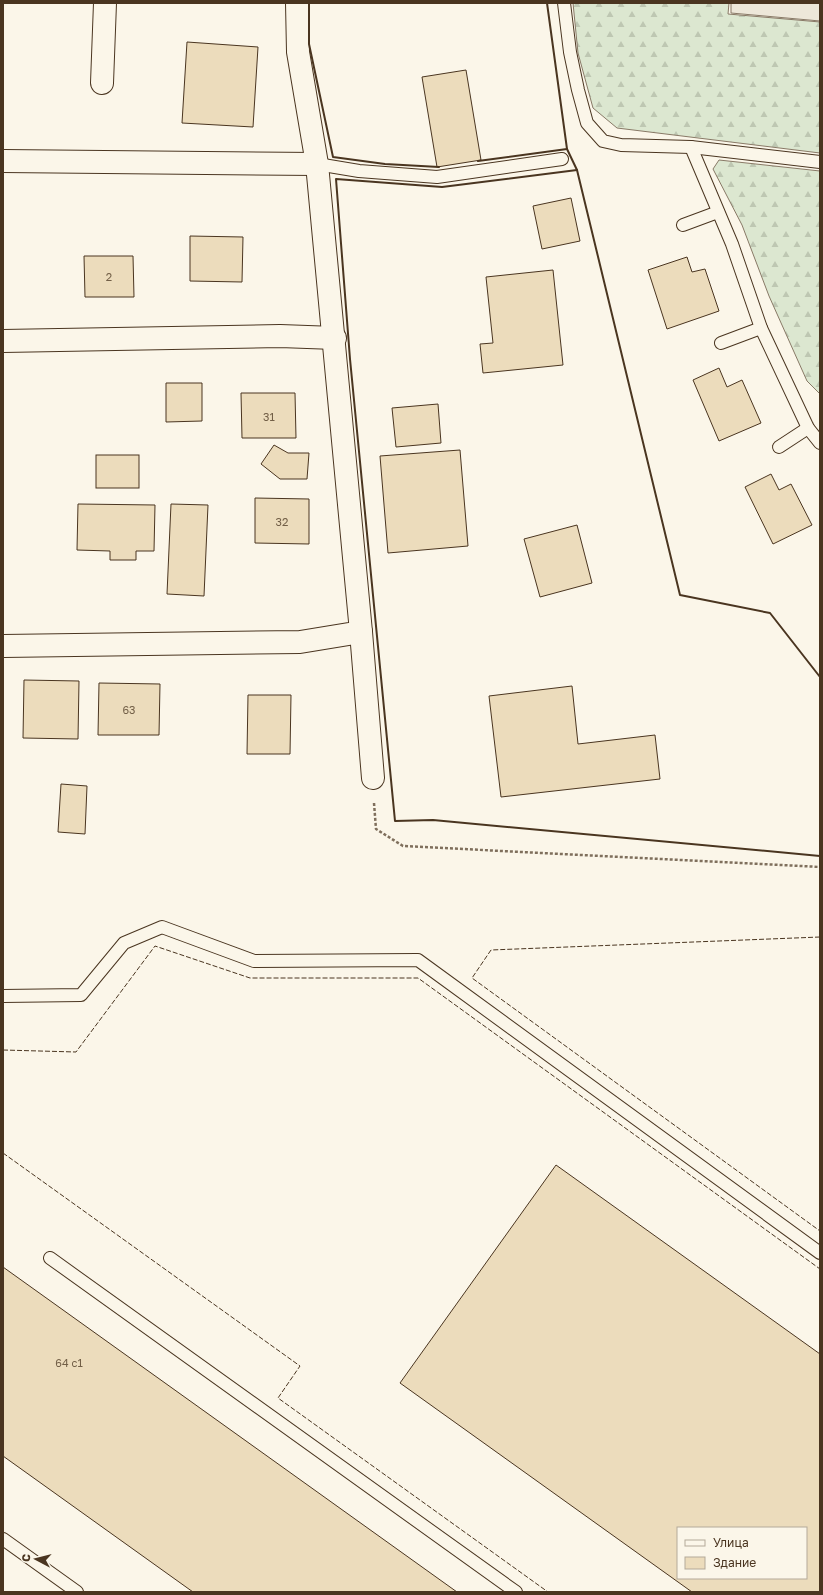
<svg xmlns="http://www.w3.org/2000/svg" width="823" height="1595" font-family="'Golos Text',sans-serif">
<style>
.forest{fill:url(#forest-firs);stroke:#887966}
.parking{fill:#ede7d9;stroke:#887966}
.building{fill:#ecdcbc;stroke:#4a3520;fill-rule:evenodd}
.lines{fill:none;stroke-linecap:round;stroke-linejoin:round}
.lane-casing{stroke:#4a3520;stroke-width:14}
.street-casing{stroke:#4a3520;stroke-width:24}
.path{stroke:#7f6f5c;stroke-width:2.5;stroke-dasharray:3 2;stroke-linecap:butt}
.lane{stroke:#fbf6e9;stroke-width:12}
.street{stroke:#fbf6e9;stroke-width:22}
.fence{stroke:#4a3520;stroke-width:1;stroke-dasharray:5 2;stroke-linecap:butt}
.wall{stroke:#4a3520;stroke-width:2}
.labels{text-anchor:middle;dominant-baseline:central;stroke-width:3;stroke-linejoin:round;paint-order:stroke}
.number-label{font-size:11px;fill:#725f47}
</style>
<defs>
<pattern id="forest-firs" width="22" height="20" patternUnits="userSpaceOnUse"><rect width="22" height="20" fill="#dce7d0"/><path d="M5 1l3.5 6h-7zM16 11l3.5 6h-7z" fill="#bec7b2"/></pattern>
</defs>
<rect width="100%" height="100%" fill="#fbf6e9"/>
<g class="forest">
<polygon points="573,3 729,3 728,14 820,22 820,153 617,128 593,108 578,53"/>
<polygon points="719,160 820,171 820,394 807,381 769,296 742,225 713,169"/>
</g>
<polygon class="parking" points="731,3 820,3 820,21 731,13"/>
<g class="building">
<polygon points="187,42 258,47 253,127 182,123"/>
<polygon points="466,70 481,160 437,167 422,77"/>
<polygon points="571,198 580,241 542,249 533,206"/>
<polygon points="190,236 243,237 242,282 190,281"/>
<polygon points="84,256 133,256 134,297 85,297"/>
<polygon points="687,257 692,272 705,269 719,311 667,329 648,270"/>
<polygon points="553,270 563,365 483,373 480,344 493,343 486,277"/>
<polygon points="719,368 727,387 742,380 761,423 719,441 693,380"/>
<polygon points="166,383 202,383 202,421 166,422"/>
<polygon points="241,393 295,393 296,438 242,438"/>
<polygon points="438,404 441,443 396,447 392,408"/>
<polygon points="274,445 288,453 309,453 307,479 280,479 261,464"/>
<polygon points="460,450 468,546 388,553 380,456"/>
<rect x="96" y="455" width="43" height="33"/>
<polygon points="771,474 779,490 791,484 812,525 773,544 745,487"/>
<polygon points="255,498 309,499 309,544 255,543"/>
<polygon points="78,504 155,505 154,551 136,551 136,560 110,560 110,551 77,550"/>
<polygon points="171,504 208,505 204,596 167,594"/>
<polygon points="577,525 592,583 540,597 524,539"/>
<polygon points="24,680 79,681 78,739 23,738"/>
<polygon points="99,683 160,684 159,735 98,735"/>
<polygon points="572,686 578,744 655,735 660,779 501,797 489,696"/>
<polygon points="248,695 291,695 290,754 247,754"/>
<polygon points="61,784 87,786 85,834 58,832"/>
<path d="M556,1165L820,1354V1592H692L400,1383ZM678,1528H806V1578H678Z"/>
<polygon points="3,1267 457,1592 193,1592 3,1456"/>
</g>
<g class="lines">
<defs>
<g id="lane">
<polyline points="564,3 570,52 578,90 587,123 603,141 621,145 691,147 820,162"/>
<polyline points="691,147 732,244 761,328 808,428 820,443"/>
<polyline points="317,164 359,171 437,177 562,159"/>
<polyline points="683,225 718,212"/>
<polyline points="721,343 761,328"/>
<polyline points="779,447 808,428"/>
<polyline points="3,996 81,995 124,943 162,927 254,961 418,960 820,1253"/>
<polyline points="50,1258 516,1592"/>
<polyline points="3,1539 77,1592"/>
</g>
<g id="street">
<polyline points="102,83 105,3"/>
<polyline points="3,161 317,164"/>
<polyline points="3,341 280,336 335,338"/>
<polyline points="361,632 373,778"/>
<polyline points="3,646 300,642 361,632 317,164 298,52 297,3"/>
</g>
</defs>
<use href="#lane" class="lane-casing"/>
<use href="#street" class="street-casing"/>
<polyline class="path" points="374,803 376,829 403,846 820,867"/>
<use href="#lane" class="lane"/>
<use href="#street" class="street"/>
<g class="fence">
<polyline points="820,937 491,950 472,978 820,1231"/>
<polyline points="3,1050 76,1052 155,946 250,978 418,978 820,1269"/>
<polyline points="3,1153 300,1366 278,1398 548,1592"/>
</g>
<g class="wall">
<polyline points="309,3 309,44 333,157 385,164 439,167"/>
<polyline points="547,3 567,149 577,170 680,595 770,613 820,677"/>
<polyline points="478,161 567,149"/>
<polyline points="577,170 442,187 336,179 350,359 395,821 433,820 820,856"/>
</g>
</g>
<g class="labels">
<g class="number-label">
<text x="109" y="276">2</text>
<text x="269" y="416">31</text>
<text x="282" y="521">32</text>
<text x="129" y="709">63</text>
<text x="69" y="1362">64 с1</text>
</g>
</g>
<rect width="823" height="1595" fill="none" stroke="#4a3520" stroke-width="8"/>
<rect x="677" y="1527" width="130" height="52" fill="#fbf6e9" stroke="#b4a999"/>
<rect x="685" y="1540" width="20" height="6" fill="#fbf6e9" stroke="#b4a999"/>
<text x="713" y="1547" font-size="12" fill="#4a3520">Улица</text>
<rect x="685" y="1557" width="20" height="12" fill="#ecdcbc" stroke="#b4a999"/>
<text x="713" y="1567" font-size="12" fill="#4a3520">Здание</text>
<g transform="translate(36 1559) rotate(277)" stroke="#fbf6e9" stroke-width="3" paint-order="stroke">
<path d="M0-3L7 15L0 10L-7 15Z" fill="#4a3520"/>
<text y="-6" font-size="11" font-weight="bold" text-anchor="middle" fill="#4a3520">С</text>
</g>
</svg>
